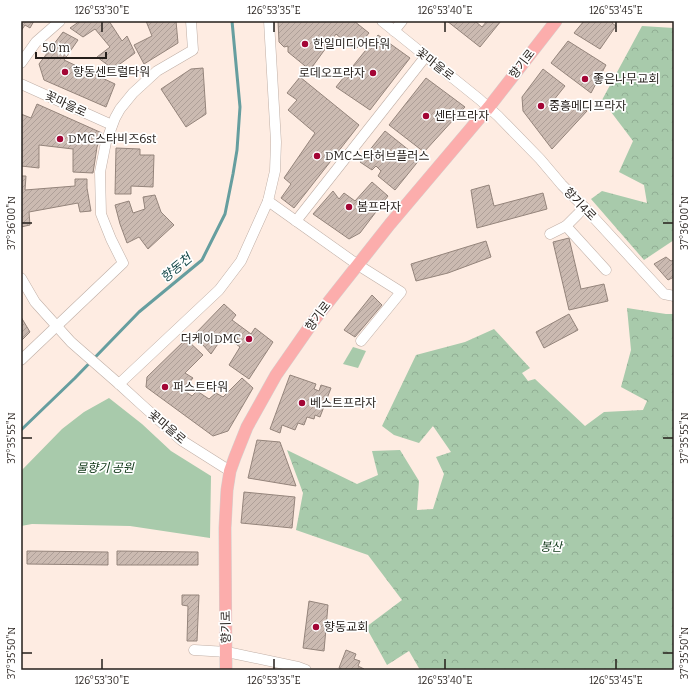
<svg xmlns="http://www.w3.org/2000/svg" width="695" height="691" font-family="Bitter,'Noto Sans KR',serif">
<style>
.forest{fill:url(#forest-crowns)}
.green{fill:#a8caab}
.lines{fill:none;stroke-linecap:round;stroke-linejoin:round}
.stream{stroke:#669e9f;stroke-width:3}
.building{fill:url(#building-hatch);stroke:#94847b}
.minor-casing{stroke:#c0afa6;stroke-width:11}
.major-casing{stroke:#d3d2d1;stroke-width:13}
.minor{stroke:#fff;stroke-width:10}
.major{stroke:#fcadac;stroke-width:12}
.ticks{fill:none;stroke:#251f1b;stroke-width:1.5}
.poi-dot{fill:#a30535;stroke:#fff;stroke-width:1.5}
.labels{text-anchor:middle;dominant-baseline:central;stroke-width:3.5;stroke-linejoin:round;paint-order:stroke}
.poi-label{font-size:12px;fill:#251f1b;stroke:#fff;text-anchor:start}
.street-label{font-size:12px;fill:#251f1b;stroke:#fff}
.park-label{font-size:12px;font-style:italic;fill:#0b3313;stroke:#fff}
.water-label{font-size:13px;font-style:italic;fill:#184b4c;stroke:#fff}
.neatline{fill:none;stroke:#251f1b;stroke-width:1.5}
.ticks-label{font-size:10px;text-anchor:middle;fill:#251f1b}
</style>
<defs>
<pattern id="forest-crowns" width="20" height="18" patternUnits="userSpaceOnUse"><rect width="20" height="18" fill="#a8caab"/><path d="M2 6a3 3 0 1 1 6 0M12 15a3 3 0 1 1 6 0" fill="none" stroke="#90ad93"/></pattern>
<pattern id="building-hatch" width="6" height="6" patternUnits="userSpaceOnUse"><rect width="6" height="6" fill="#cbbab1"/><path d="M-1 1l2-2M0 6l6-6M5 7l2-2" fill="none" stroke="#ae9f98"/></pattern>
</defs>
<rect width="100%" height="100%" fill="#feece2"/>
<g class="forest">
<polygon points="642,26 674,28 674,240 644,260 591,199 602,191 647,203 644,185 619,172 633,141 602,100"/>
<polygon points="627,308 666,314 674,314 674,670 420,670 409,651 387,665 366,627 402,600 368,555 296,530 303,493 287,450 357,484 378,475 372,451 400,450 419,481 417,510 433,509 444,474 436,457 451,452 433,426 419,443 394,435 382,426 416,355 465,342 494,329 530,368 522,373 528,381 535,379 585,426 604,412 643,410 647,401 621,387 631,350"/>
</g>
<g class="green">
<polygon points="353,347 366,351 358,368 343,364"/>
<polygon points="109,398 142,424 171,451 211,476 210,538 130,526 32,524 21,526 21,471 62,429 84,412"/>
</g>
<g class="lines">
<polyline class="stream" points="21,430 75,378 139,312 202,260 225,214 233,174 237,150 240,107 232,21"/>
</g>
<g class="building">
<polygon points="21,21 34,21 30,28 25,25 21,31"/>
<polygon points="80,21 109,21 122,41 127,36 135,53 113,69 97,57 110,47 95,29 83,37 70,28"/>
<polygon points="146,21 176,21 178,43 144,64 134,45 152,36"/>
<polygon points="278,21 354,21 369,33 355,50 336,34 310,70 288,52 288,46 284,47 279,42"/>
<polygon points="447,21 475,21 482,27 487,21 501,21 480,47"/>
<polygon points="584,21 613,21 612,23 616,26 600,49 574,33"/>
<polygon points="63,32 78,40 64,60 115,84 106,107 44,80 39,64"/>
<polygon points="378,35 410,58 370,110 336,87"/>
<polygon points="568,41 606,65 591,93 551,63"/>
<polygon points="203,68 206,114 186,127 161,89 191,69"/>
<polygon points="543,69 565,86 553,101 565,110 573,102 587,111 552,149 523,111 522,97"/>
<polygon points="300,77 359,125 294,208 281,198 291,184 284,178 315,133 288,110 297,100 287,93"/>
<polygon points="426,78 465,107 424,152 389,125"/>
<polygon points="37,104 102,133 97,147 93,173 73,172 73,149 39,145 39,168 21,166 21,114 31,118"/>
<polygon points="385,131 420,159 395,190 378,176 381,171 376,166 372,170 360,162"/>
<polygon points="116,148 140,149 140,155 154,155 153,187 131,186 131,194 115,194"/>
<polygon points="21,176 26,176 25,190 75,186 75,179 87,179 87,188 91,211 80,212 78,203 29,212 30,225 21,227"/>
<polygon points="372,182 388,196 360,233 349,239 313,214 333,191 339,199 344,193 355,201"/>
<polygon points="489,185 494,206 543,193 547,209 477,228 471,190"/>
<polygon points="155,195 161,212 174,225 148,249 139,237 127,243 120,224 115,205 129,201 133,213 145,209 143,197"/>
<polygon points="569,238 581,289 604,284 608,301 569,310 553,242"/>
<polygon points="486,241 491,257 448,273 416,281 411,264"/>
<polygon points="666,257 671,261 674,260 674,277 668,280 654,264"/>
<polygon points="372,295 382,305 355,337 344,330"/>
<polygon points="224,304 236,315 232,320 251,334 255,328 273,342 249,379 229,365 240,347 224,335 211,354 194,335"/>
<polygon points="569,314 578,330 544,348 536,332"/>
<polygon points="21,317 30,332 21,341"/>
<polygon points="186,339 203,355 185,373 193,378 183,390 192,396 197,391 209,399 216,393 223,397 242,378 253,388 228,431 213,436 146,387 147,377"/>
<polygon points="290,375 316,384 314,389 319,391 321,385 331,388 320,417 315,415 314,419 307,417 304,425 298,423 295,430 282,425 280,433 270,429"/>
<polygon points="257,440 280,442 296,486 248,478"/>
<polygon points="244,492 295,497 292,528 241,523"/>
<polygon points="27,551 108,552 108,565 27,564"/>
<polygon points="117,551 198,552 198,565 117,565"/>
<polygon points="182,595 199,595 197,641 187,641 188,606 182,605"/>
<polygon points="309,601 328,605 324,651 303,648"/>
<polygon points="346,650 356,654 354,659 360,661 358,666 364,669 364,670 343,670 339,668"/>
</g>
<g class="lines">
<defs>
<g id="minor">
<polyline points="382,21 479,99 498,116 540,159 562,185 584,207 664,294 674,296"/>
<polyline points="394,31 402,21"/>
<polyline points="21,63 36,42 60,21"/>
<polyline points="21,84 112,125"/>
<polyline points="268,201 358,265 401,292 361,341"/>
<polyline points="296,221 426,56"/>
<polyline points="566,226 606,270"/>
<polyline points="550,234 566,226 578,214 584,207"/>
<polyline points="21,278 35,302 71,342 119,384 142,405 181,440 230,471"/>
<polyline points="21,360 123,263 111,239 101,214 100,172 106,142 115,118 120,109 133,93 157,71 193,50 191,21"/>
<polyline points="119,384 219,290 241,261 268,201 275,171 276,142 269,21"/>
<polyline points="194,650 227,652 298,667 306,670"/>
</g>
<polyline id="major" points="226,670 225,528 227,490 230,471 235,457 247,427 276,375 315,319 390,224 489,107 556,21"/>
</defs>
<use href="#minor" class="minor-casing"/>
<use href="#major" class="major-casing"/>
<use href="#minor" class="minor"/>
<use href="#major" class="major"/>
</g>
<path class="ticks" d="M102,22V32M274,22V32M445,22V32M616,22V32M22,223H32M663,223H673M22,438H32M663,438H673M22,653H32M663,653H673M102,659V669M274,659V669M445,659V669M616,659V669"/>
<g class="poi-dot">
<circle cx="305" cy="44" r="4"/>
<circle cx="65" cy="72" r="4"/>
<circle cx="373" cy="73" r="4"/>
<circle cx="585" cy="79" r="4"/>
<circle cx="541" cy="106" r="4"/>
<circle cx="426" cy="116" r="4"/>
<circle cx="60" cy="139" r="4"/>
<circle cx="317" cy="156" r="4"/>
<circle cx="349" cy="207" r="4"/>
<circle cx="249" cy="339" r="4"/>
<circle cx="165" cy="387" r="4"/>
<circle cx="302" cy="403" r="4"/>
<circle cx="316" cy="627" r="4"/>
</g>
<g class="labels">
<g class="poi-label">
<text x="313" y="44">한일미디어타워</text>
<text x="73" y="72">향동센트럴타워</text>
<text x="365" y="73" text-anchor="end">로데오프라자</text>
<text x="593" y="79">좋은나무교회</text>
<text x="549" y="106">중흥메디프라자</text>
<text x="434" y="116">센타프라자</text>
<text x="68" y="139">DMC스타비즈6st</text>
<text x="325" y="156">DMC스타허브플러스</text>
<text x="357" y="207">봄프라자</text>
<text x="241" y="339" text-anchor="end">더케이DMC</text>
<text x="173" y="387">퍼스트타워</text>
<text x="310" y="403">베스트프라자</text>
<text x="324" y="627">향동교회</text>
</g>
<g class="street-label">
<text transform="translate(435 64) rotate(38)">꽃마을로</text>
<text transform="translate(522 64) rotate(-52)">향기로</text>
<text transform="translate(66 104) rotate(25)">꽃마을로</text>
<text transform="translate(580 204) rotate(46)">향기4로</text>
<text transform="translate(318 316) rotate(-53)">향기로</text>
<text transform="translate(167 427) rotate(40)">꽃마을로</text>
<text transform="translate(226 627) rotate(-91)">향기로</text>
</g>
<g class="park-label">
<text x="105" y="468">물향기 공원</text>
<text x="551" y="547">봉산</text>
</g>
<g class="water-label">
<text transform="translate(176 268) rotate(-40)">향동천</text>
</g>
</g>
<rect width="695" height="691" fill="none" stroke="#ffffff" stroke-width="44"/>
<path d="M36 52v6h70v-6" fill="none" stroke="#251f1b" stroke-width="2"/>
<text x="42" y="52" font-size="12" fill="#251f1b" stroke="#ffffff" stroke-width="3" paint-order="stroke">50 m</text>
<rect x="22" y="22" width="651" height="647" class="neatline"/>
<g class="ticks-label">
<text x="102" y="14">126°53'30"E</text>
<text x="274" y="14">126°53'35"E</text>
<text x="445" y="14">126°53'40"E</text>
<text x="616" y="14">126°53'45"E</text>
<text transform="translate(11 223) rotate(-90)" y="4">37°36'00"N</text>
<text transform="translate(684 223) rotate(-90)" y="4">37°36'00"N</text>
<text transform="translate(11 438) rotate(-90)" y="4">37°35'55"N</text>
<text transform="translate(684 438) rotate(-90)" y="4">37°35'55"N</text>
<text transform="translate(11 653) rotate(-90)" y="4">37°35'50"N</text>
<text transform="translate(684 653) rotate(-90)" y="4">37°35'50"N</text>
<text x="102" y="684">126°53'30"E</text>
<text x="274" y="684">126°53'35"E</text>
<text x="445" y="684">126°53'40"E</text>
<text x="616" y="684">126°53'45"E</text>
</g>
</svg>
